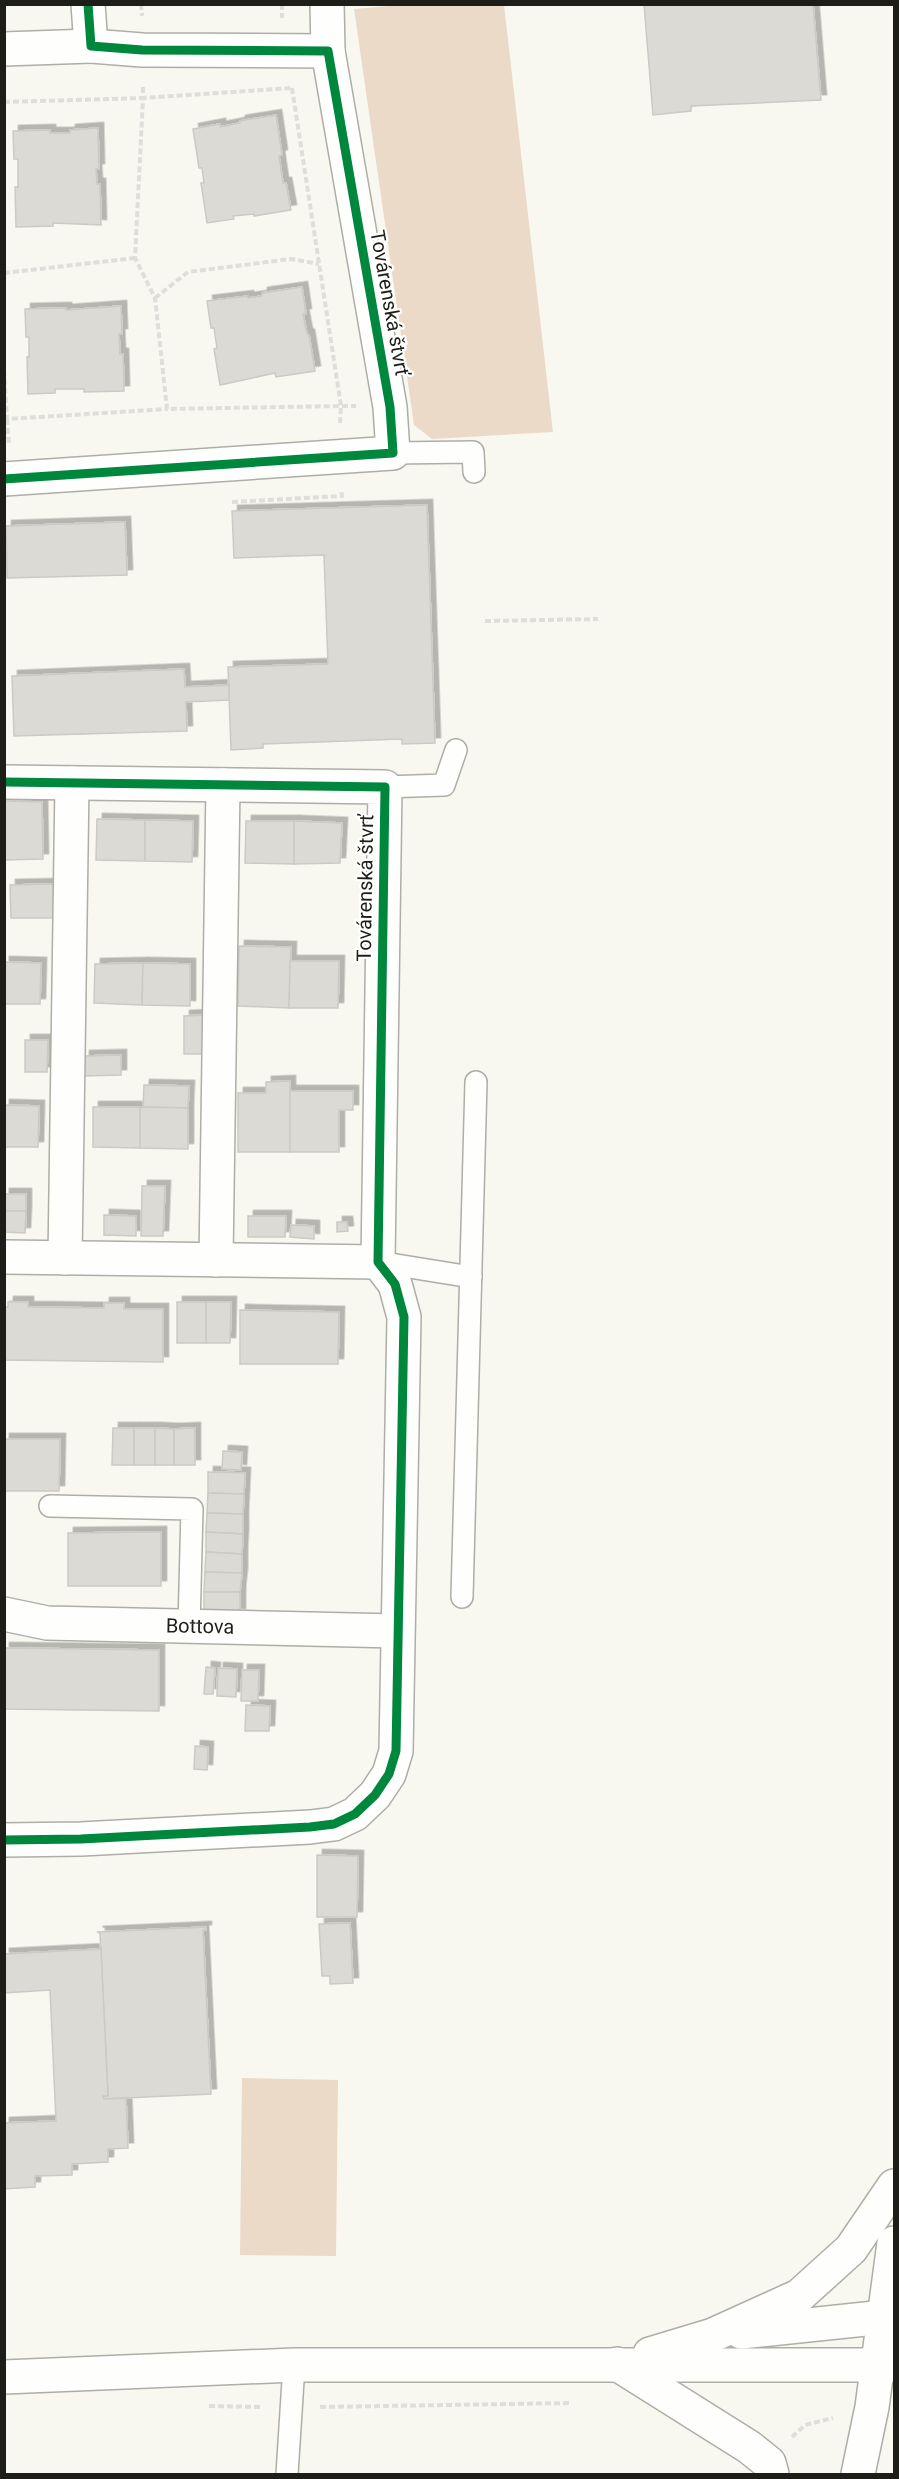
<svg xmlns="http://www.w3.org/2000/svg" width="899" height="2479" font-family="Roboto,sans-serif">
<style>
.green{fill:#ecdac9}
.building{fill:#dbdad4;stroke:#cbcac5;stroke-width:1.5;filter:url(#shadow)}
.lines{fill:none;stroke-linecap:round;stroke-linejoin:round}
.service-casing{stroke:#aeaea7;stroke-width:24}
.minor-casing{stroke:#aeaea7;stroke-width:36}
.primary-casing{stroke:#aeaea7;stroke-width:36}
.path{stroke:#dededb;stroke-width:4;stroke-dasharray:6 3;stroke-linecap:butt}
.service{stroke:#fefefd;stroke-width:21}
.minor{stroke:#fefefd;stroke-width:33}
.primary{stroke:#fefefd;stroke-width:33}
.cycleway-casing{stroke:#fff;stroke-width:13}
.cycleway{stroke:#00873e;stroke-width:9}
.labels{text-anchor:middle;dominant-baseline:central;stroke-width:4.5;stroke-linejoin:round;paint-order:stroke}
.street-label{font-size:20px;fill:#1e1e19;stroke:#fff}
</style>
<defs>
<filter id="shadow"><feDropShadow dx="5.5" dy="-5.5" stdDeviation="0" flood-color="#0004"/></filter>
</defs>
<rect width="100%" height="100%" fill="#f8f8f0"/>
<g class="green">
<polygon points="412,4 504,5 553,432 432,439 414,425 354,9"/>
<polygon points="242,2078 338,2080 336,2256 240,2255"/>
</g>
<g class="building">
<polygon points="644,4 813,4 821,100 691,106 691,111 653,115"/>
<polygon points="276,115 282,155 279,156 283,183 286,183 291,210 254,216 254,214 233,216 234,219 207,223 201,183 204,183 202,168 199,168 193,129 220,124 220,127 240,123 240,121"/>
<polygon points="98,128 99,169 96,169 97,184 100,184 101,225 53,223 53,226 16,227 15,187 18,187 18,159 14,159 13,131 50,130 50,133 70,133 70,130"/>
<polygon points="302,287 306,314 303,314 307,334 309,335 315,371 276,377 275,373 220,385 214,349 217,348 214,328 211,328 207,301 248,296 248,298 262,296 262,293"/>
<polygon points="121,306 122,334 119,334 120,354 123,354 124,391 84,392 84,389 55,389 55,393 28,394 27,357 29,357 29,337 26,337 25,309 66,308 66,310"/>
<polygon points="427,505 435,743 402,744 402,739 263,744 263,748 231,750 228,667 328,664 324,555 234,558 232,511"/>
<polygon points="125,522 127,575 7,578 6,526"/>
<polygon points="184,669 185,687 229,685 229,700 186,702 187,731 14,736 12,676"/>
<polygon points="4,801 42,802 43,859 4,860"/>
<polygon points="97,819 145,820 145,861 96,860"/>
<polygon points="145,820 193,821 192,862 145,861"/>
<polygon points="246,821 294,821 294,864 245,863"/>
<polygon points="294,821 342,823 340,863 294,864"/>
<polygon points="57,884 57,918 11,918 10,885"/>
<polygon points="239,946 291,947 289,1008 238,1006"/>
<polygon points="290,961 339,961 338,1008 289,1008"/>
<polygon points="4,962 41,963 40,1004 4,1004"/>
<polygon points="143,963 142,1005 94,1003 95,964"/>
<polygon points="143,963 190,964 190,1006 142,1005"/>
<polygon points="206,1015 206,1054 184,1054 184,1016"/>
<polygon points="25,1040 48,1040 47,1072 25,1072"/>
<polygon points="121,1055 121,1075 84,1076 84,1056"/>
<polygon points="290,1081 290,1152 238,1152 238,1093 266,1093 266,1082"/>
<polygon points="144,1085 189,1086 188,1108 143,1107"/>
<polygon points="290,1091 353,1091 353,1110 339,1110 339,1152 290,1152"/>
<polygon points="4,1105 39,1106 38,1147 4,1147"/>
<polygon points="93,1107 140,1107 140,1148 93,1147"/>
<polygon points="140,1107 188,1108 188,1149 140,1148"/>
<polygon points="142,1186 165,1186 163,1236 141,1236"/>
<rect x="4" y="1194" width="22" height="17"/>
<polygon points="4,1211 26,1211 25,1233 4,1232"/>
<polygon points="104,1215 136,1216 136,1236 104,1235"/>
<polygon points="248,1216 286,1216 285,1237 248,1237"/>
<polygon points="337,1222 347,1222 348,1231 337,1232"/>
<polygon points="291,1225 314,1226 314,1239 290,1237"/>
<polygon points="8,1302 28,1302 28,1307 104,1308 104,1303 124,1303 124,1309 163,1309 163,1362 4,1360 4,1307 8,1307"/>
<rect x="177" y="1302" width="29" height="41"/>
<polygon points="206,1302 231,1302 230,1343 206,1343"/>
<polygon points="240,1310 339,1312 338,1364 240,1364"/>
<polygon points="113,1428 134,1428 134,1465 112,1465"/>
<rect x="134" y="1428" width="21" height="37"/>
<polygon points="155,1428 174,1429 174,1465 155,1465"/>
<polygon points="195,1428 195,1465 174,1465 174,1429"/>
<polygon points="4,1439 60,1439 59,1491 4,1491"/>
<polygon points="223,1451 242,1452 241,1470 222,1469"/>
<polygon points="208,1472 245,1473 244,1494 208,1493"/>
<polygon points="208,1493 244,1494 243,1514 207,1513"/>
<polygon points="207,1513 243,1514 243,1534 206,1532"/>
<polygon points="161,1532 161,1586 68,1586 68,1533"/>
<polygon points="206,1532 243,1534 242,1554 206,1552"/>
<polygon points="206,1552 242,1554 242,1573 205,1572"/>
<polygon points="205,1572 242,1573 240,1592 204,1592"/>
<polygon points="204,1592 240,1592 240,1614 204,1613"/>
<polygon points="4,1648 159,1650 159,1711 4,1709"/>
<polygon points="206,1667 215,1668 213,1694 204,1694"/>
<polygon points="218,1668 237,1669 236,1697 217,1696"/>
<polygon points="242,1670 259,1670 258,1701 241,1701"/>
<polygon points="246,1705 270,1706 269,1731 245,1731"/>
<polygon points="195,1746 208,1747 207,1770 194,1769"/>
<polygon points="317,1855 358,1856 357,1917 317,1917"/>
<polygon points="350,1923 353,1983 330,1984 330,1976 322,1976 319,1924"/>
<polygon points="206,1927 206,1930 203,1930 211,2094 104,2099 103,2096 108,2096 100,1933 97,1932"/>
<polygon points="101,1949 108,2096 103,2096 104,2099 126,2098 128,2148 108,2149 108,2162 72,2164 72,2175 35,2176 35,2187 4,2189 4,2123 56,2121 50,1990 4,1993 4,1954"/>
</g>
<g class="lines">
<defs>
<g id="service">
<polyline points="393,453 473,452 474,472"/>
<polyline points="385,787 444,785 456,750"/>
<polyline points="378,1262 471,1277"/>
<polyline points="50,1506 192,1509 189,1626"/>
<polyline points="462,1597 476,1082"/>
<polyline points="287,2474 294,2365"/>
</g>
<g id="minor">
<polyline points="327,4 328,51"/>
<polyline points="4,49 91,46"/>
<polyline points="4,479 393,453 390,407 328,51 142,50 91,46 88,4"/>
<polyline points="4,782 385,787 378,1262"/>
<polyline points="4,1257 378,1262"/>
<polyline points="65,1258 72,783"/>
<polyline points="216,1260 223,785"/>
<polyline points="4,1614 47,1623 397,1631"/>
<polyline points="4,1840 81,1839 310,1827 334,1824 355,1814 375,1795 389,1774 396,1751 404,1317 395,1284 378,1262"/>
</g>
<g id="primary">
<polyline points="741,2332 894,2316"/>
<polyline points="650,2354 713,2335 799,2296 851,2249 894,2186"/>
<polyline points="617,2364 749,2447 769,2463 772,2474"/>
<polyline points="4,2377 294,2365 894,2365"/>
<polyline points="858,2474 872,2407 894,2243"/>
</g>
</defs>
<use href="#service" class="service-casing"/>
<use href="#minor" class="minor-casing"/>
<use href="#primary" class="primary-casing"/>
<g class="path">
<polyline points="141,4 142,16"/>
<polyline points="282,4 282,18"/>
<polygon points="292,88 341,406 167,409 155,298 135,258 143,98"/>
<polyline points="4,102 143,98 143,86"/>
<polyline points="4,273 135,258"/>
<polyline points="155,298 188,272 291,259 319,264"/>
<polyline points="4,370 7,419 167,409"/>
<polyline points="7,419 9,445"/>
<polyline points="340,423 341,406 356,406"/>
<polyline points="232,502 342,496 341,491"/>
<polyline points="485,621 598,619"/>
<polyline points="209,2406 262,2407"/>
<polyline points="320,2407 571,2403"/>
<polyline points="792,2437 805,2425 833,2418"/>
</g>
<use href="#service" class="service"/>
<use href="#minor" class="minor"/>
<use href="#primary" class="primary"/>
<defs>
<g id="cycleway">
<polyline points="4,479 393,453 390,407 328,51 142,50 91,46 88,4"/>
<polyline points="4,782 385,787 378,1262 395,1284 404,1317 396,1751 389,1774 375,1795 355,1814 334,1824 310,1827 81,1839 4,1840"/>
</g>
</defs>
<use href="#cycleway" class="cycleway-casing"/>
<use href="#cycleway" class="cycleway"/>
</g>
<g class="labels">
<g class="street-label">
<text transform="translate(390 303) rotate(80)">Továrenská štvrť</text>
<text transform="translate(365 888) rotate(-89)">Továrenská štvrť</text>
<text transform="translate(200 1626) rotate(1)">Bottova</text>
</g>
</g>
<rect width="899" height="2479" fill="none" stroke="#1e1e19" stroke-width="12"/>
</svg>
